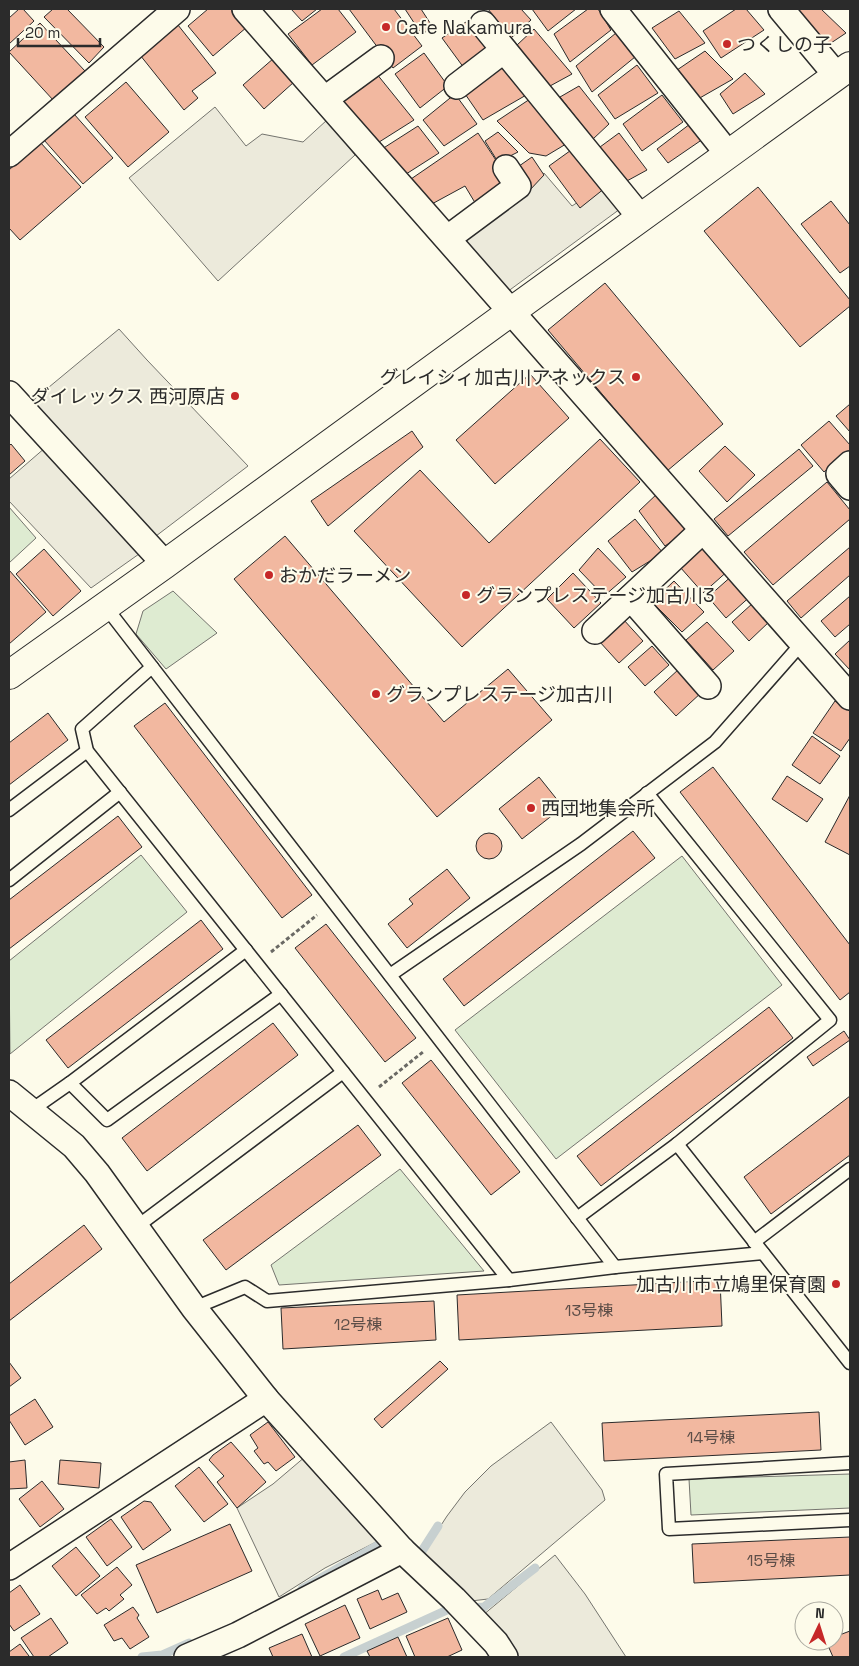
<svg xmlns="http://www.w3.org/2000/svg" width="859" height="1666" font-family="'Space Grotesk','Noto Sans JP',sans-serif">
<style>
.green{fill:#deebd1;stroke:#74746e}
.parking{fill:#eceadb;stroke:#74746e}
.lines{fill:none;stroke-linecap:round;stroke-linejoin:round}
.stream{stroke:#c7d0d0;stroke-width:9}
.building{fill:#f2b8a0;stroke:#2b2b2b}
.lane-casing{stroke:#2b2b2b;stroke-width:15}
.street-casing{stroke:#2b2b2b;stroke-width:28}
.secondary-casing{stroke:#2b2b2b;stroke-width:30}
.path{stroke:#6a6964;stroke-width:3;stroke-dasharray:4 2.5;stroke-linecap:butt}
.lane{stroke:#fdfbea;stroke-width:12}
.street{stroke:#fdfbea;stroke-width:25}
.secondary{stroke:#fdfbea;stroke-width:28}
.poi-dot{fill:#c62828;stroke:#fdfbea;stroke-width:2}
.labels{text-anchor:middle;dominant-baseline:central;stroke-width:4;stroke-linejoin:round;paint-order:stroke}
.number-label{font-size:16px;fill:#5d4e48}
.poi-label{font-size:19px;fill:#2b2b2b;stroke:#fdfbea;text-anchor:start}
</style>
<rect width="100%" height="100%" fill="#fdfbea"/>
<g class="green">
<polygon points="9,507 36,538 9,563"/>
<polygon points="173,591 217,633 166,669 136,634 143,611"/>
<polygon points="141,855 187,912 10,1054 9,961"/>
<polygon points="682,856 782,985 556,1159 455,1030"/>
<polygon points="400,1169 484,1271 279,1285 271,1265"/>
<polygon points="850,1474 850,1508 691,1515 689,1479"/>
</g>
<g class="parking">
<polygon points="215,107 246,146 262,134 303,142 327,120 355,155 218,281 129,178"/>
<polygon points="544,173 572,206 601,187 620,209 507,292 451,230 526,189"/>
<polygon points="119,329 147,360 248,466 156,536 31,402"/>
<polygon points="46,447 139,554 91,588 9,501 9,479"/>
<polygon points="551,1422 602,1490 605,1500 488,1599 471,1601 423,1553 447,1516 465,1492 491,1466"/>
<polygon points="306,1456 380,1540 325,1568 279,1597 237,1508 273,1484"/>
<polygon points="555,1555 585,1594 626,1657 516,1657 483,1615"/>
</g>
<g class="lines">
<g class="stream">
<polyline points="422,1551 438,1526"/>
<polyline points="302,1589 382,1543"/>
<polyline points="142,1657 162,1655 189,1643"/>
<polyline points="344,1657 447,1610 484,1607 535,1568"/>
</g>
</g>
<g class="building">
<polygon points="19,9 23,9 34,21 9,44 9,18"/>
<polygon points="53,9 67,9 104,47 89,63 44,17"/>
<polygon points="208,9 231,9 247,27 213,56 188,26"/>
<polygon points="291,9 317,9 302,21"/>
<polygon points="322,9 338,9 356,32 312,65 288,34"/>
<polygon points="349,9 394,9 422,46 393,68"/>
<polygon points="405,9 421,9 432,26 422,35"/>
<polygon points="488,9 521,9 531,20 511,38"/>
<polygon points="532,9 576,9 548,31"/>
<polygon points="588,9 598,9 611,30 570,62 554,34"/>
<polygon points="736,9 746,9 764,30 721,58 703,31"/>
<polygon points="801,9 821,9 846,33 825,47 794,14"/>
<polygon points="679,11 705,43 675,59 652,28"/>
<polygon points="469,20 492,49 464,68 442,38"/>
<polygon points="40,23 85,71 54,101 9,52"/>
<polygon points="178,25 216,73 192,91 198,98 184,110 140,55"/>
<polygon points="534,29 572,74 550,86 516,46"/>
<polygon points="616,33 635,57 592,92 576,66"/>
<polygon points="705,51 733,79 698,99 677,70"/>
<polygon points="424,53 448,86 420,108 395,74"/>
<polygon points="274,58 294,82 264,109 243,85"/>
<polygon points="498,62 528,94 483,120 463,91"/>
<polygon points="637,65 658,93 615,119 598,95"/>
<polygon points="376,73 414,120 376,144 341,101"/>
<polygon points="745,73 765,94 733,114 720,94"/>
<polygon points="126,82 169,132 128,167 85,117"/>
<polygon points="579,86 609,124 593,139 560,97"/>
<polygon points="455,94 477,124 444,146 423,120"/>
<polygon points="662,95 683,122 642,151 623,124"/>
<polygon points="530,99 566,144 546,156 529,153 497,121"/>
<polygon points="74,114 113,158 83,184 44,140"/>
<polygon points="690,124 703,139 668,163 657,149"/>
<polygon points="418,126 439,153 403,176 382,149"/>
<polygon points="498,132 518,152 498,162 485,141"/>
<polygon points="478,133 511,183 477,206 465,186 430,205 411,179"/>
<polygon points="619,133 647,170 625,182 600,147"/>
<polygon points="40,142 81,187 20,240 9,228 9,170"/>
<polygon points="574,148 605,188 580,208 549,166"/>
<polygon points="532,157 544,175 529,191 512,171"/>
<polygon points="758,187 850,300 850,306 800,347 704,231"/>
<polygon points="831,201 850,225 850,266 840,273 801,224"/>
<polygon points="605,283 723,424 667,471 548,330"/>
<polygon points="530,374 569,418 495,484 456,440"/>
<polygon points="850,404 850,432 836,416"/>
<polygon points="829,421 850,445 850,450 824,472 801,445"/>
<polygon points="412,431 423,447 328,526 311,501"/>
<polygon points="600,439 640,482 462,647 354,531 420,470 489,543"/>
<polygon points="11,444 25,461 9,475 9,446"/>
<polygon points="725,446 755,475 727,502 699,471"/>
<polygon points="799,449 813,466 728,536 714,519"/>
<polygon points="827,482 850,510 850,519 773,585 744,552"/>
<polygon points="659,492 690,529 665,546 639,511"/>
<polygon points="635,519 663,553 632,572 608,541"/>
<polygon points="285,536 444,722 508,669 552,720 437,817 234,579"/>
<polygon points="707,543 730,569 703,593 680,567"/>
<polygon points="850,547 850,575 801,618 787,601"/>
<polygon points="598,548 626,577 604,596 579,570"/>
<polygon points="44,549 81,591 53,616 16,574"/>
<polygon points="9,570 46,612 9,644"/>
<polygon points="573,573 601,603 574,628 547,599"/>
<polygon points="734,574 753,594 726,618 708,597"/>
<polygon points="674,581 704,612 682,632 652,602"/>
<polygon points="850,596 850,624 835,637 821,621"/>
<polygon points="753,603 770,621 749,641 732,622"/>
<polygon points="623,619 643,641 619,663 599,641"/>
<polygon points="707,622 734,651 713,670 686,640"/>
<polygon points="850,640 850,670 835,654"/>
<polygon points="652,646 669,665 645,686 628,667"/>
<polygon points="679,669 702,692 676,716 654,692"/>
<polygon points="835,701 850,711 850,738 841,751 813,733"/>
<polygon points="165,703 312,895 282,918 134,726"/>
<polygon points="48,713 68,740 9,785 9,743"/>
<polygon points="812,736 840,756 820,784 792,765"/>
<polygon points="713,767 850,945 850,992 840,1000 680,792"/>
<polygon points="787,776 823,799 807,822 772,799"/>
<polygon points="539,777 563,807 522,839 499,809"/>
<polygon points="850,795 850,855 825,842"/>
<polygon points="118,816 142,847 9,949 9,900"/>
<polygon points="633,831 655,858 464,1006 443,979"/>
<circle cx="489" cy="846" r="13"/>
<polygon points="447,869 470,898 407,948 388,924 413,904 409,899"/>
<polygon points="201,920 223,949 68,1068 46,1040"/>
<polygon points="326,924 416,1038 385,1062 295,948"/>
<polygon points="769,1007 793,1038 601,1186 577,1156"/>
<polygon points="273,1023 298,1055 147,1171 122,1138"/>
<polygon points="844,1031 850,1040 813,1066 807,1057"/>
<polygon points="431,1060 520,1172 491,1195 402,1083"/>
<polygon points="850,1096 850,1155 771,1214 744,1177"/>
<polygon points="358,1125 381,1155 226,1270 203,1240"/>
<polygon points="84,1225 102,1249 9,1321 9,1284"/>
<polygon points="720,1280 722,1326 459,1340 457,1295"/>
<polygon points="434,1301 436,1340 283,1349 281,1308"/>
<polygon points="440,1361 448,1369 382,1428 374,1419"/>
<polygon points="9,1362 21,1378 9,1387"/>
<polygon points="35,1399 53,1427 25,1445 9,1420 9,1416"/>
<polygon points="819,1412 821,1450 604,1461 602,1423"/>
<polygon points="268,1422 295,1457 276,1471 268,1462 264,1464 254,1451 258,1448 250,1435"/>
<polygon points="231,1442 266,1482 237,1508 217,1482 224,1476 209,1460 213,1455"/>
<polygon points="25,1460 27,1488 9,1489 9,1462"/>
<polygon points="60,1460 101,1463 99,1488 58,1484"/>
<polygon points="199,1467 228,1504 204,1522 175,1486"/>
<polygon points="42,1481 64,1509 40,1527 19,1499"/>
<polygon points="144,1501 151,1502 171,1530 143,1550 121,1517"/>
<polygon points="111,1519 132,1547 107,1566 86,1537"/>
<polygon points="230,1524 252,1571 157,1613 136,1565"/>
<polygon points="850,1537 850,1575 694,1583 692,1544"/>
<polygon points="76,1547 100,1576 76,1596 52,1566"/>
<polygon points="117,1567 132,1585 120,1595 124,1599 109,1611 106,1608 97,1614 81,1595"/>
<polygon points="20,1585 40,1614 14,1631 9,1624 9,1593"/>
<polygon points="378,1590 382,1600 398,1593 407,1612 370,1629 357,1599"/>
<polygon points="345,1605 360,1638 320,1656 305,1624"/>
<polygon points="133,1607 139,1615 137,1618 149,1637 130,1649 122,1638 114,1641 104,1625"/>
<polygon points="51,1618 68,1643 48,1657 34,1657 21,1638"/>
<polygon points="448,1618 462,1650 447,1657 415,1657 406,1636"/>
<polygon points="850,1631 850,1657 833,1657 826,1641 834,1641 834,1637"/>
<polygon points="302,1634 312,1657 273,1657 269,1648"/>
<polygon points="398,1637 407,1657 370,1657 367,1651"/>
<polygon points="20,1644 29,1656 27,1657 9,1657 9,1652"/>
</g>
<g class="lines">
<defs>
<g id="lane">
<polyline points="105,606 615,1267"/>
<polyline points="152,667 82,729 87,751 509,1280"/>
<polyline points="9,810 87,751"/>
<polyline points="9,880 120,792"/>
<polyline points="390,975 581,844 715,742 802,643"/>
<polyline points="70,1083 107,1120 281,994"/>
<polyline points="30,1111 70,1083 246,950"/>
<polyline points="677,1144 850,1363"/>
<polyline points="577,1218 677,1144 830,1020 647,793"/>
<polyline points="135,1228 343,1072"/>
<polyline points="754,1242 850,1169"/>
<polyline points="194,1308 245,1287 267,1301 509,1280 615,1267 763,1253"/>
<polyline points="850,1463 666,1474 669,1529 850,1520"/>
</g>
<g id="street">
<polyline points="245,9 850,697"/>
<polyline points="613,9 728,154"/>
<polyline points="781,9 837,76"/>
<polyline points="483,24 641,218"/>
<polyline points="457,86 504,50"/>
<polyline points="325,99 381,58"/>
<polyline points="9,154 177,9"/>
<polyline points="448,238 518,186 506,168"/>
<polyline points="9,394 165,564"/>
<polyline points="850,464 839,474 850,487"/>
<polyline points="631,598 708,686"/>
<polyline points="595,631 703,530"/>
<polyline points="9,1093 74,1146 97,1173 194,1308 266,1399 402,1550 454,1599 496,1643 505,1657"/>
<polyline points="9,1567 266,1399"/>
<polyline points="187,1657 238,1635 402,1550"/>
</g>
<polyline id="secondary" points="9,675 165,564 512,311 850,66"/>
</defs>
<use href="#lane" class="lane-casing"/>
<use href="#street" class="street-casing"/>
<use href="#secondary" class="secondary-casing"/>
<g class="path">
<polyline points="271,952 317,915"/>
<polyline points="379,1087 423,1052"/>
</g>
<use href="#lane" class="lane"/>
<use href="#street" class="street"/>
<use href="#secondary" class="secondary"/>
</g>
<g class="poi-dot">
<circle cx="386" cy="27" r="5"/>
<circle cx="727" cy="44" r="5"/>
<circle cx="636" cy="377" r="5"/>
<circle cx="235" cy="396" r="5"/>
<circle cx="269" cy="575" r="5"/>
<circle cx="466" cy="595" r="5"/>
<circle cx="376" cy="694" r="5"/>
<circle cx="531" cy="808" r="5"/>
<circle cx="836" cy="1284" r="5"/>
</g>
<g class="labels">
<g class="number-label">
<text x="589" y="1310">13号棟</text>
<text x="358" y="1324">12号棟</text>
<text x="711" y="1437">14号棟</text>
<text x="771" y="1560">15号棟</text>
</g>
<g class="poi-label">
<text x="396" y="27">Cafe Nakamura</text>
<text x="737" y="44">つくしの子</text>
<text x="626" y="377" text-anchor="end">グレイシィ加古川アネックス</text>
<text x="225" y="396" text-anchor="end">ダイレックス 西河原店</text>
<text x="279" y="575">おかだラーメン</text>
<text x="476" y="595">グランプレステージ加古川3</text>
<text x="386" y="694">グランプレステージ加古川</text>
<text x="541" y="808">西団地集会所</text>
<text x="826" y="1284" text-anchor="end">加古川市立鳩里保育園</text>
</g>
</g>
<rect width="859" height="1666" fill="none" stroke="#2b2b2b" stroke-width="20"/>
<g transform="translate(819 1626) rotate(4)"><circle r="24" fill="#fdfbea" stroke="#a9a89e"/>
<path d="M0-4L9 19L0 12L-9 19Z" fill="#c62828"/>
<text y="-8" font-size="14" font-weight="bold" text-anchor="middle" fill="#2b2b2b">N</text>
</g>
<path d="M18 38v8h82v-8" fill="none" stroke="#2b2b2b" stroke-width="2.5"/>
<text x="25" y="38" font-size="15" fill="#2b2b2b" stroke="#fdfbea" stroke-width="4" paint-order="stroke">20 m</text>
</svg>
